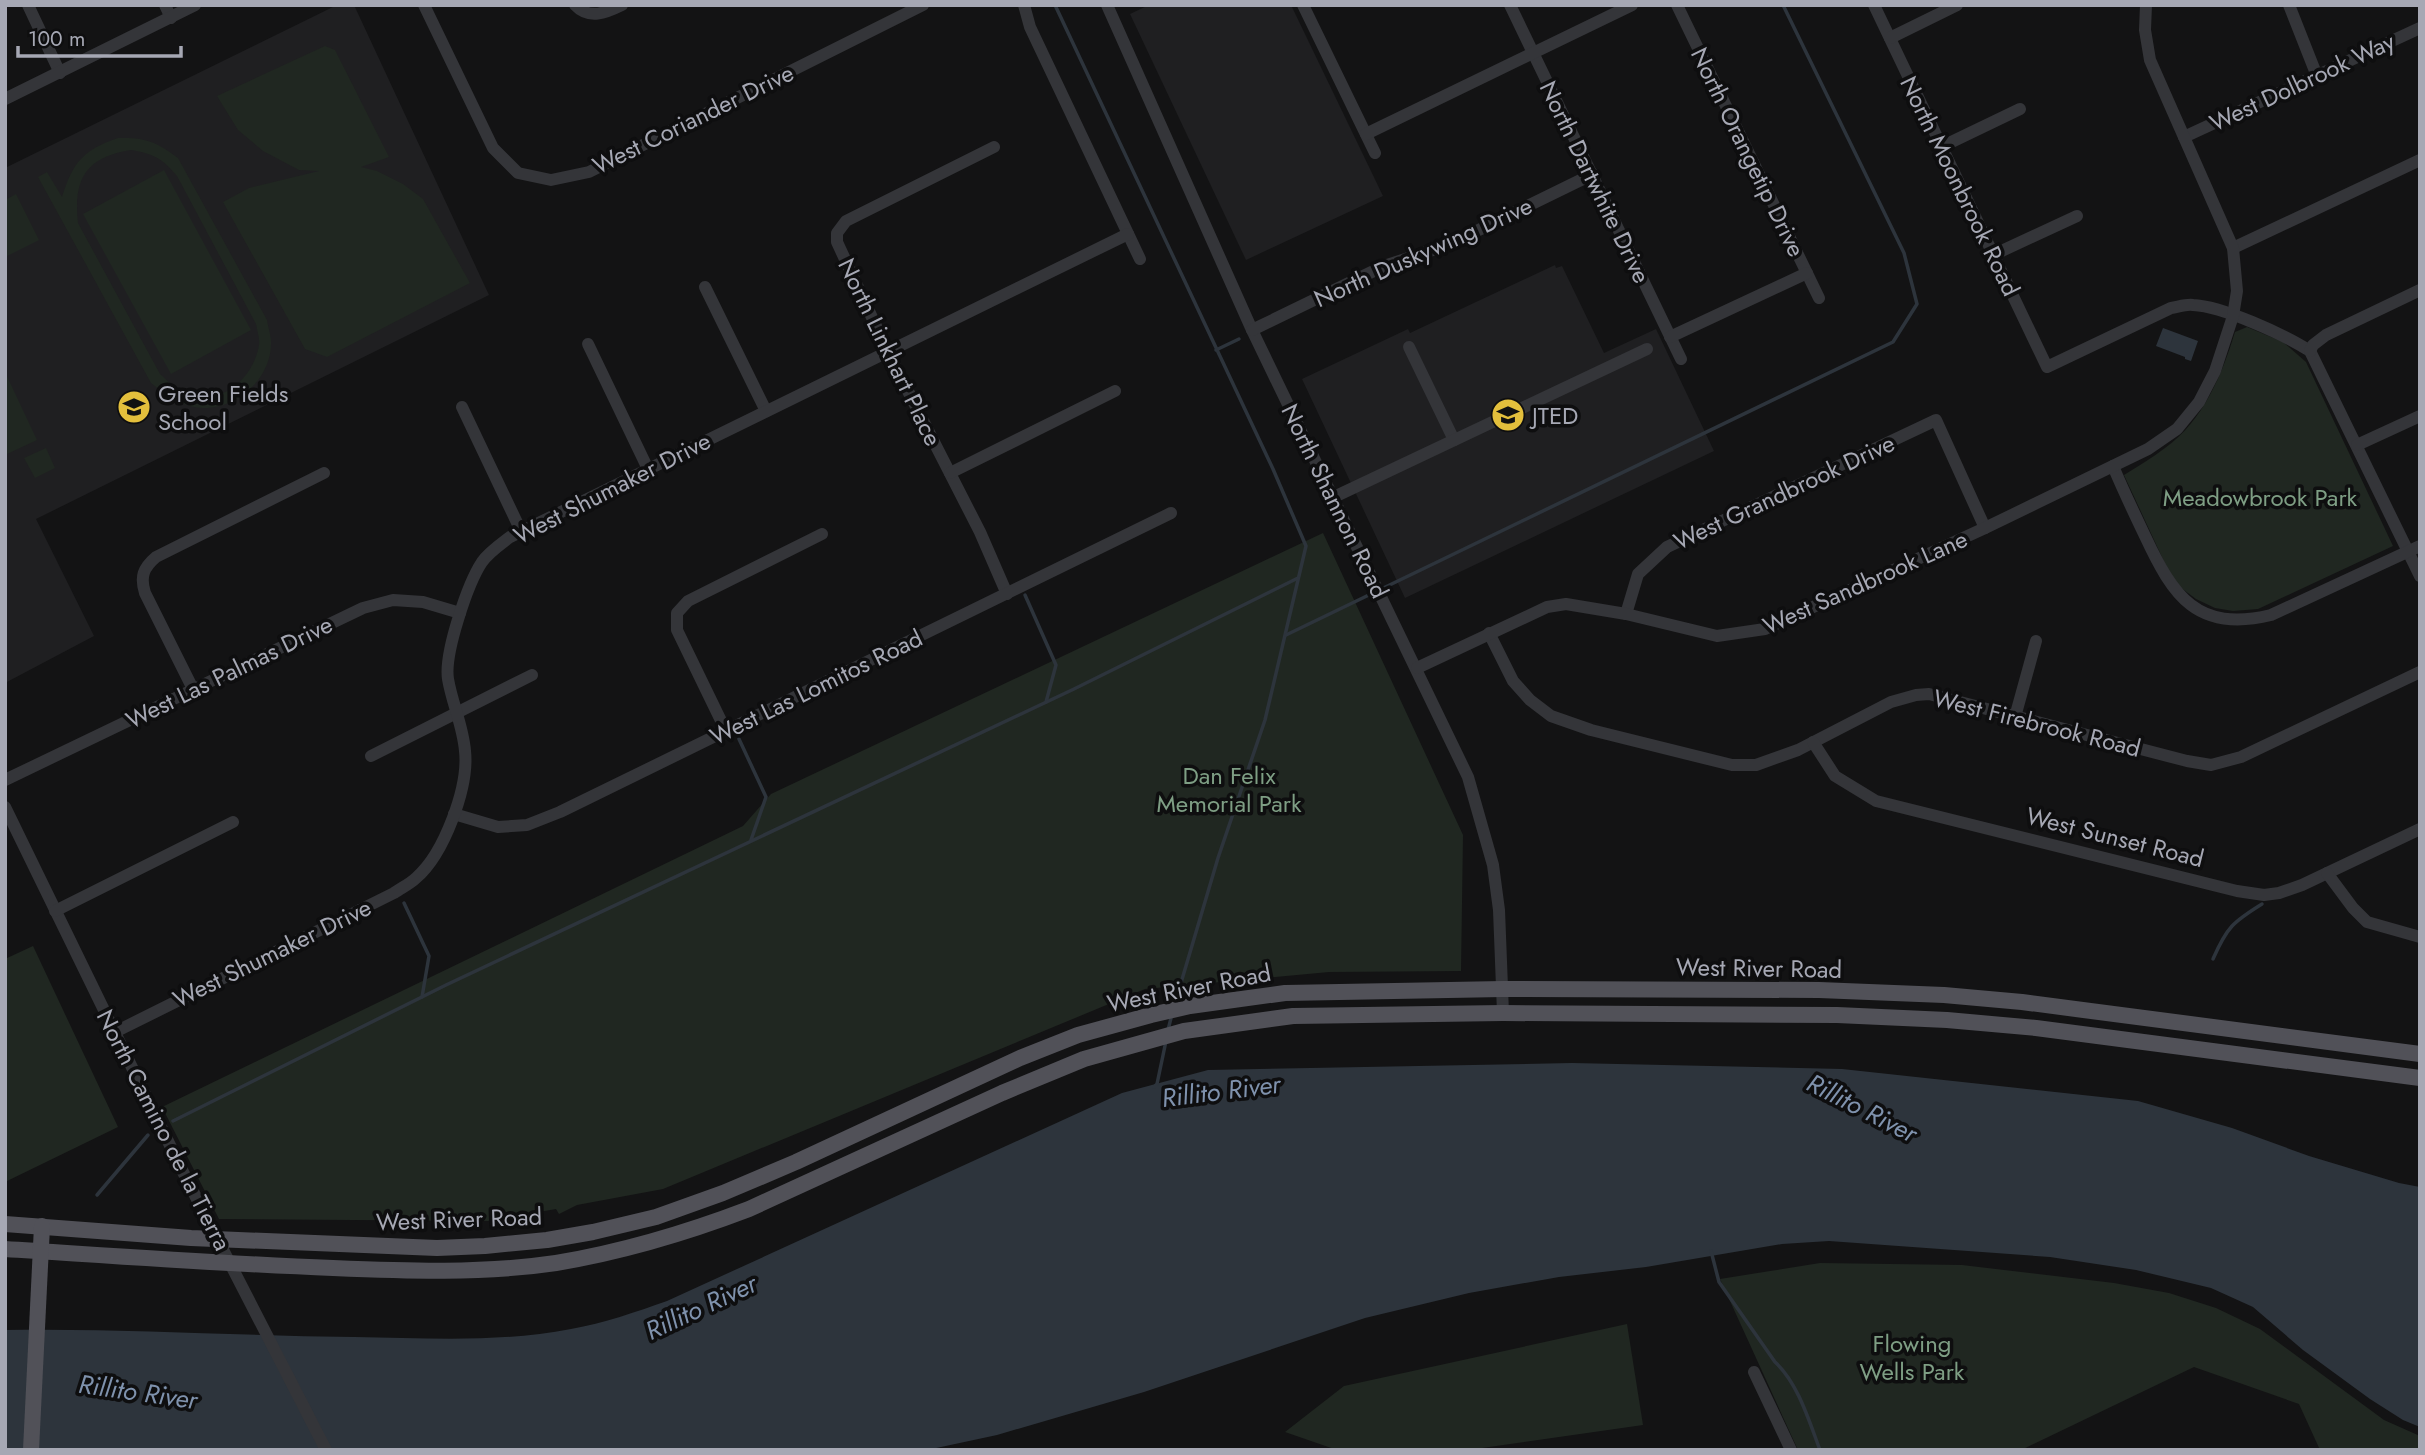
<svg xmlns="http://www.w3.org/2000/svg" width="2425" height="1455" font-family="Jost,sans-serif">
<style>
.built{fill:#1f1f21}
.green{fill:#202721;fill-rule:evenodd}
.water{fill:#2d343c}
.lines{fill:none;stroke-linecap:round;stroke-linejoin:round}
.stream{stroke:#2d343c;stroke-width:3.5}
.minor{stroke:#343539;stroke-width:12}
.major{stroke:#515158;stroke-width:16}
.labels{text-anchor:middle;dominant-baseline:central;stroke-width:7;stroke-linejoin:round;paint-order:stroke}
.street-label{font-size:24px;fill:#a6a8b4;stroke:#0e0e0f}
.poi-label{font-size:24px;fill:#a6a8b4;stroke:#0e0e0f;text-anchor:start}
.park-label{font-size:24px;fill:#7e9e84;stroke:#0e0e0f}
.water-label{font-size:26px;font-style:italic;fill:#7f92ad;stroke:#0e0e0f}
</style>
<rect width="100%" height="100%" fill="#131314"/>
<g class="built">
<polygon points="337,5 354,5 489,295 36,519 94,636 5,683 5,168"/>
<polygon points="1149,5 1291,5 1383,196 1246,260 1130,14"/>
<polygon points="1555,265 1556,268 1562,266 1604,353 1656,329 1714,451 1405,598 1302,379 1408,329 1410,333"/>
</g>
<g class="green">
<polygon points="325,46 335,50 389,157 361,167 377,171 403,184 423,199 470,283 327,357 305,349 223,202 249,188 319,171 299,170 263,151 238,130 217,96"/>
<path d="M118,138C145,137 157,142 178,158L267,320C268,327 271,335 271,342C272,377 239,408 204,408C184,408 166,395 151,383L38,177L47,172L62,197C73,162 83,150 118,138ZM131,150C154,154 162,158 177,176L256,324C257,331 260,338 259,345C254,376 224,405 192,395C178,392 170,383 160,374L78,223C73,179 86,157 131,150Z"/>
<polygon points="164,170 251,330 171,374 83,214"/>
<polygon points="16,194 39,240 5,257 5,200"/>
<path d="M2247,327L2283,342L2306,362L2393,546L2258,609L2233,611L2215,608L2196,599L2180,587L2168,570L2124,475C2138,466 2152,458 2165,448C2203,421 2222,375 2235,332Z"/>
<polygon points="5,372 37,440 5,455"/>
<polygon points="46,448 55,468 35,478 24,458"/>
<polygon points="1323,533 1463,835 1461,971 1329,972 1145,989 663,1189 577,1205 559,1214 556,1209 488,1221 219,1219 162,1107 743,826 771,794"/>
<polygon points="33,946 118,1127 5,1182 5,959"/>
<polygon points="1820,1263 1962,1265 2114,1283 2169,1293 2216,1308 2260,1329 2384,1420 2420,1436 2420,1450 2320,1450 2299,1404 2194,1367 2021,1450 1798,1450 1720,1279"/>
<polygon points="1627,1324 1643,1425 1468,1450 1337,1450 1285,1432 1344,1386"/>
</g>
<g class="water">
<polygon points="2163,328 2198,341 2191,361 2185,359 2185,357 2156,346"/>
<path d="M1572,1063L1842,1069L2138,1101L2232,1128L2309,1156L2399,1183L2420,1187V1427L2403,1420L2370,1399L2303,1350L2253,1307L2211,1288L2136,1270L2050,1257L1829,1241L1782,1244L1646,1267L1559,1277L1469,1293L1365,1318L1144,1392L997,1435L927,1450H5V1330C122,1328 238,1336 354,1337C426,1338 500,1343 571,1329C604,1323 636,1312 667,1301L1122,1093L1208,1070Z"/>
</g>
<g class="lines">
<g class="stream">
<polyline points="1055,5 1273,469 1306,546 1265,720 1218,858 1175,1003"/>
<polyline points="1216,350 1239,339"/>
<polyline points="1025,595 1056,665 1046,702"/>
<polyline points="1286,635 1893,342 1917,304 1904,253 1783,5"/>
<polyline points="739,739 766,797 751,840"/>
<polyline points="404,903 429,956 422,997"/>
<path d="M2213,959C2227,927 2233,922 2262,904"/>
<polyline points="1168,1030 1172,1014"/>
<polyline points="1154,1087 1157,1084 1166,1041"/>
<polyline points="173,1121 446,985 1074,689 1298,578"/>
<polyline points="97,1195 148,1135"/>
<path d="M1711,1251L1719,1282L1775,1362C1798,1383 1809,1421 1820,1450"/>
</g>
<g class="minor">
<polyline points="28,5 60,73"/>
<polyline points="165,5 171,18"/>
<polyline points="424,5 493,148 518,173 551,180 589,172 923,5"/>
<path d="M575,5C589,20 606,13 622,5"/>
<polyline points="1024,5 1030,27 1140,259"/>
<polyline points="1107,5 1252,330 1468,777 1493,865 1499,910 1503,1013"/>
<polyline points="1303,5 1375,153"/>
<polyline points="1510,5 1681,359"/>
<polyline points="1677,5 1819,298"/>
<path d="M1874,5L2047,367L2171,308C2178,307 2186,304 2193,305C2222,306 2285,335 2310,351L2420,576"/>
<polyline points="2289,5 2317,76"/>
<polyline points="1890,38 1957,5"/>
<polyline points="5,99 195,5"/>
<polyline points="1366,134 1632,5"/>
<polyline points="2184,137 2420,28"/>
<polyline points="994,147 846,221 837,233 837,242 888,352 980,532 1007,594"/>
<polyline points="1941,147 2020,109"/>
<polyline points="2233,248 2420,160"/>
<polyline points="1993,255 2077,216"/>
<polyline points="705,287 766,411"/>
<polyline points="1252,330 1384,266 1448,245 1593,174"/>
<polyline points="1670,337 1807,273"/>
<polyline points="588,344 648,469"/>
<polyline points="1409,347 1454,440"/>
<polyline points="2310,351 2313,345 2326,335 2420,290"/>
<polyline points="462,407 521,531"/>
<polyline points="2357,445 2420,416"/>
<path d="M2113,466C2123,490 2134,513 2145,536C2173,596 2197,633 2271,615L2420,546"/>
<polyline points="950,473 1115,391"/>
<polyline points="1334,497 1647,349"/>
<polyline points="1626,614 1638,574 1667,547 1936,420 1985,528"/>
<polyline points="1489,633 1513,681 1530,700 1551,716 1591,730 1732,765 1756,765 1798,750 1891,702 1916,695 1929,694 2187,761 2211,765 2241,757 2420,672"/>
<polyline points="1417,668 1547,607 1566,604 1626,614 1717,636 1765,629 1985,528 2148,449 2177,429 2199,402 2215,371 2233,316 2237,291 2233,248 2150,60 2145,30 2146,5"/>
<path d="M193,689L145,593C140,577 143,568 156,557L324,473"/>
<polyline points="2015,717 2036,641"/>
<polyline points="726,731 677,630 677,613 688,601 822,534"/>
<polyline points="1813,742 1835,776 1876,801 2237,891 2264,895 2279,893 2302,885 2420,829"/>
<polyline points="371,756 532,675"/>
<polyline points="5,780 363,608 393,600 423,602 460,613"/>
<polyline points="5,807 182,1170 326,1450"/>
<polyline points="454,814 498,827 527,825 560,812 1171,513"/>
<polyline points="2327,873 2353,908 2367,922 2420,937"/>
<polyline points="55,911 233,822"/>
<path d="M115,1032L394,893C401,888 410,884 416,878C444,854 469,787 465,751C463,726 452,703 448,679C444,653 468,583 482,562C489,552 501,544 510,537L1128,234"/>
<polyline points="1754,1372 1791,1450"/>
</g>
<g class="major">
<polyline points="5,1224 191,1238 437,1248 485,1246 547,1240 593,1232 656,1217 723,1193 796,1162 1020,1058 1078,1035 1151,1015 1190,1006 1285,993 1503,989 1819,990 1944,995 2022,1002 2420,1054"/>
<path d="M5,1249C115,1256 224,1264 333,1268C407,1271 482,1274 556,1263C622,1252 686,1233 749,1209L1002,1093L1084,1059L1184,1031L1293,1016L1503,1013L1837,1015L1947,1020L2036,1028L2420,1078"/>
<polyline points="31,1450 42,1226"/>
</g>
</g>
<defs>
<symbol id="school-disc" viewBox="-11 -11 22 22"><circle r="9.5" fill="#e3bf3c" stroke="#0e0e0f"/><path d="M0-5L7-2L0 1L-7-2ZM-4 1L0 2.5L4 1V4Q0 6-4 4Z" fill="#111"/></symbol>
</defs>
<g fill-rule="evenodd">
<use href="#school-disc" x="115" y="388" width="38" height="38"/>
<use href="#school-disc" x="1489" y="396" width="38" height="38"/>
</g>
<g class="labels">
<g class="street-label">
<text transform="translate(2302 82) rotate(-25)">West Dolbrook Way</text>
<text transform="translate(693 119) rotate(-26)">West Coriander Drive</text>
<text transform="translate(1748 152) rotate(64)">North Orangetip Drive</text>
<text transform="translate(1595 182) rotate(64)">North Dartwhite Drive</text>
<text transform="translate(1960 186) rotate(64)">North Moonbrook Road</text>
<text transform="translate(1423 252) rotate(-24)">North Duskywing Drive</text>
<text transform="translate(890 352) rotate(64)">North Linkhart Place</text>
<text transform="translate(612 488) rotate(-27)">West Shumaker Drive</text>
<text transform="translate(1784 492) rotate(-25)">West Grandbrook Drive</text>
<text transform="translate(1335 501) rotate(64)">North Shannon Road</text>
<text transform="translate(1865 582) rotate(-24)">West Sandbrook Lane</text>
<text transform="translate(229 672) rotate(-26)">West Las Palmas Drive</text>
<text transform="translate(816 687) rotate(-26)">West Las Lomitos Road</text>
<text transform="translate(2037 723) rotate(14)">West Firebrook Road</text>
<text transform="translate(2115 837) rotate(14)">West Sunset Road</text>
<text transform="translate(272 953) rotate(-26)">West Shumaker Drive</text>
<text transform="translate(1759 968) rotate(1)">West River Road</text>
<text transform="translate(1189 988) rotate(-11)">West River Road</text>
<text transform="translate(164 1130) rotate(63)">North Camino de la Tierra</text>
<text transform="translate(459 1219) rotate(-2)">West River Road</text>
</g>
<g class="poi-label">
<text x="158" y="393">Green Fields<tspan x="158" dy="28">School</tspan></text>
<text x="1532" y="415">JTED</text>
</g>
<g class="park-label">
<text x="2260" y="497">Meadowbrook Park</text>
<text x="1229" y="775">Dan Felix<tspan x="1229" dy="28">Memorial Park</tspan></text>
<text x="1912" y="1343">Flowing<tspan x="1912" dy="28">Wells Park</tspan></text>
</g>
<g class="water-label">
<text transform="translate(1221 1091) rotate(-7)">Rillito River</text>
<text transform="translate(1862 1108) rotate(27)">Rillito River</text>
<text transform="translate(701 1307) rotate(-25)">Rillito River</text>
<text transform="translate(138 1392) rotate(8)">Rillito River</text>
</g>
</g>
<rect width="2425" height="1455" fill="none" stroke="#a6a8b4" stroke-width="14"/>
<path d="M18 46v10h163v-10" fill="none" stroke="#a6a8b4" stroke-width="3.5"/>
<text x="28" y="46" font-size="21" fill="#a6a8b4" stroke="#0e0e0f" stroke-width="5" paint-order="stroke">100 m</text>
</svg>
